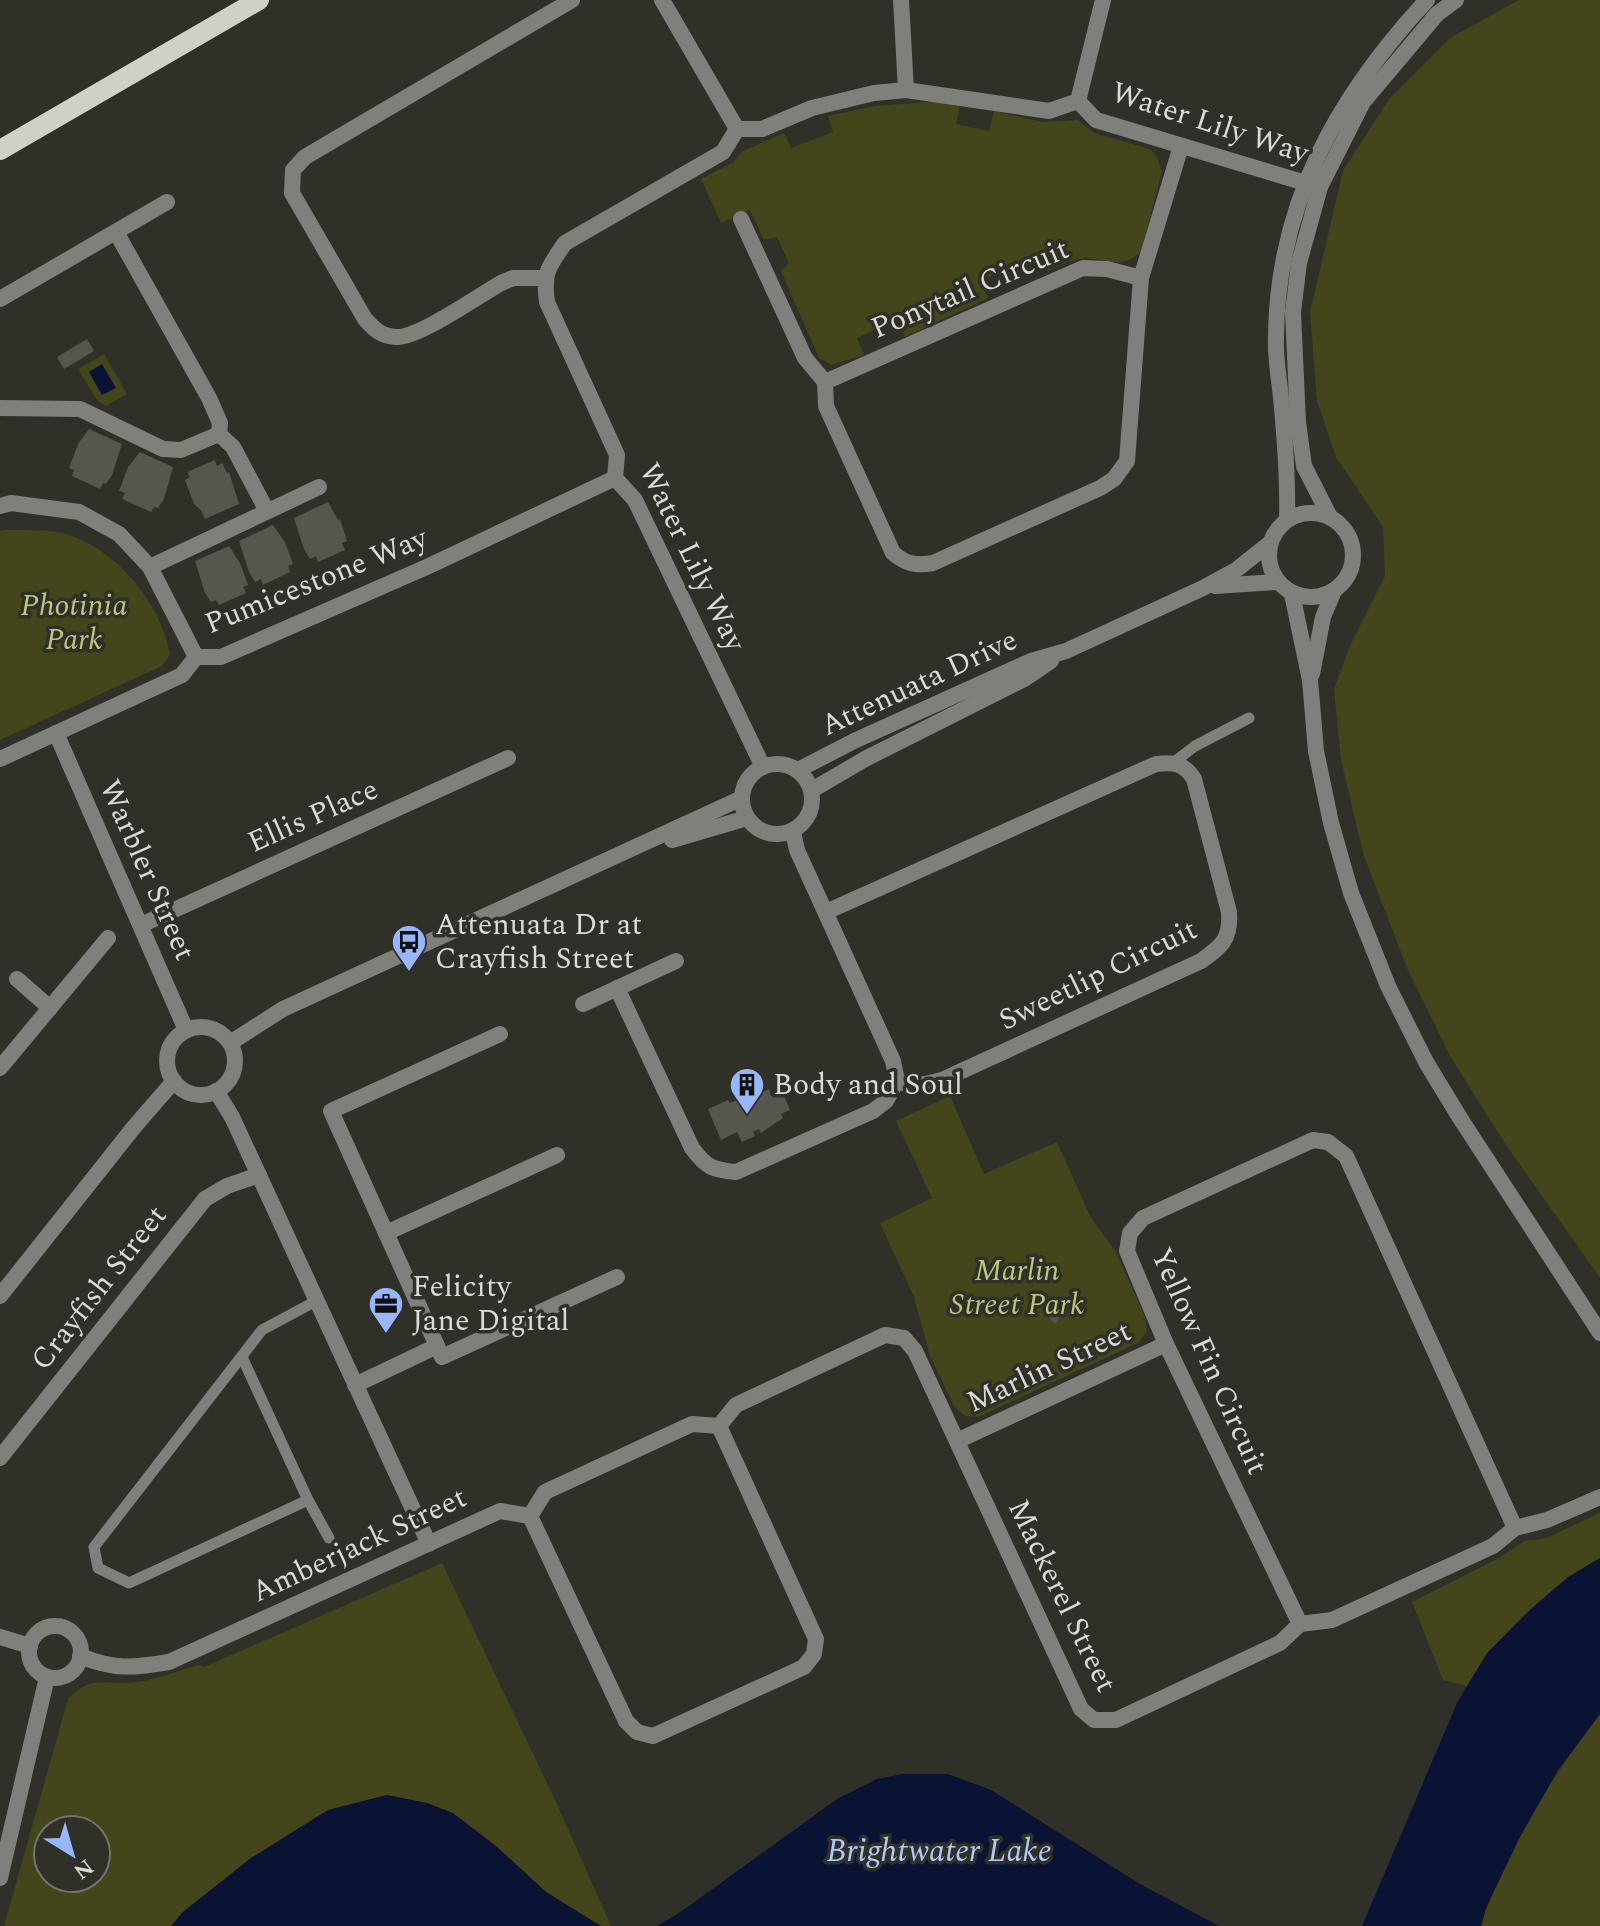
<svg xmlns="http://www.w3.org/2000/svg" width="1600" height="1926" font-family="Spectral,serif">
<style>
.green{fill:#44451b;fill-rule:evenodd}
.water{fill:#0a1334}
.building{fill:#55564d}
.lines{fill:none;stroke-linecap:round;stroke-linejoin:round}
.service{stroke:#7f7f7b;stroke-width:11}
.minor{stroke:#7f7f7b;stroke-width:16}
.tertiary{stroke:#7f7f7b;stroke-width:16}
.primary{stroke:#cfd0c7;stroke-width:20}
.labels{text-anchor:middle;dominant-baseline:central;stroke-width:7;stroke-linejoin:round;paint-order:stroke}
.street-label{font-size:30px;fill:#dbdbd6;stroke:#2f3028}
.park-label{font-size:30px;font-style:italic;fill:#c2c57b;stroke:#2f3028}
.poi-label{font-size:30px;fill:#dbdbd6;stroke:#2f3028;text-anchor:start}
.water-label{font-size:32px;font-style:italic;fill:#b2c7fb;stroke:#2f3028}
</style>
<rect width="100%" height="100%" fill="#2f3028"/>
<g class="green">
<polygon points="1519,0 1600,0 1600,1278 1506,1145 1450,1056 1407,968 1364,856 1341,760 1334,689 1349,648 1385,576 1383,527 1336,457 1317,401 1310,312 1343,171 1389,99 1450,38"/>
<path d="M941,101L960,104L956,124L989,131L994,111L1043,122L1078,120L1094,133L1150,149L1157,157L1162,171L1141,252C1116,273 1105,254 1078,259C1068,261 1057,267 1047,271L1039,254L981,281L988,298L905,337L897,320L857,338L864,355L831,365L819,358L781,271L789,263L777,237L764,240L750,210L721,223L701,179L734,162L741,152L784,133L791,148L833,132L828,116L875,106Z"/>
<polygon points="104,354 127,394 106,406 97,400 78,369"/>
<path d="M6,530C27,530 49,529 69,535C117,550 162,605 170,654L162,666L0,740V531Z"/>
<polygon points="950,1096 984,1174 1057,1142 1091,1218 1116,1252 1145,1317 1147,1331 1138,1343 978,1417 965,1416 954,1406 930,1356 914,1297 880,1223 932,1198 896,1121"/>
<path d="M1600,1513V1558C1546,1590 1500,1632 1467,1686L1443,1680L1412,1602L1499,1558L1525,1541L1546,1538Z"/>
<path d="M442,1563L556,1802L611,1926L596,1925L546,1892L496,1846L387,1795L328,1810L251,1858L183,1912L171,1926H4L68,1699C95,1672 105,1687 137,1682C158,1679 178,1671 198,1665L204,1667ZM48,1830H96V1878H48Z"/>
<path d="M1600,1714V1926H1481C1504,1849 1552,1778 1600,1714Z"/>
</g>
<g class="water">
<polygon points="102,364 116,388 102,395 89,372"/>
<polygon points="1600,1558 1600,1714 1558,1770 1520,1837 1486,1908 1481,1926 1362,1926 1457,1703 1487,1653 1530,1610 1568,1577"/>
<polygon points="903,1774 948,1774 991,1790 1140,1884 1219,1926 657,1926 682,1911 837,1799 877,1779"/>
<polygon points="387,1795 427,1803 453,1813 496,1846 546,1892 601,1926 171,1926 183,1912 251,1858 328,1810"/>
</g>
<g class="building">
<polygon points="87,339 94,351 64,369 57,357"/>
<polygon points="89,429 122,444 112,475 106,484 103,483 100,489 72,476 74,470 69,468 78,444"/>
<polygon points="140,452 173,467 164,499 158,508 154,507 151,512 122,499 125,493 119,491 128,467"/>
<polygon points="215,460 217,466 222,463 227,473 229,472 239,504 205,519 201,510 194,504 185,480 190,477 187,472"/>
<polygon points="328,502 338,520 340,519 347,541 342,543 345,550 318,562 316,556 310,559 304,549 294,518"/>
<polygon points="273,525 285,542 293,564 288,566 290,572 263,585 261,579 255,582 249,572 239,541"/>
<polygon points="229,546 240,563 248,585 243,587 246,593 219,605 216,600 211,602 205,593 195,561"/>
<polygon points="769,1089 771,1096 782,1091 790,1110 781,1114 783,1118 761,1133 759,1129 753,1132 755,1136 742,1142 737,1132 721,1140 708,1109 728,1100 730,1103 747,1095 749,1098"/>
<polygon points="1055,1300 1064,1311 1055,1324 1043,1310"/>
</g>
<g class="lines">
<g class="service">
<polyline points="1174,762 1195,746 1249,718"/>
<polyline points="242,1357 308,1500 329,1538"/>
<polyline points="308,1500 129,1583 98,1568 94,1547 262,1330 316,1301"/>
</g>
<g class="minor">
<polyline points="662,0 737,129"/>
<polyline points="901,0 906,90"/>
<polyline points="1078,101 1103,0"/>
<path d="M741,219L805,358L825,382L826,406L893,553C906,564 916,566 933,563L1100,488L1114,479L1127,461L1141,278L1181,146"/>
<polyline points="116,232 209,398 220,423 219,434 233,447 267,511"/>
<path d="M544,278H513L501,283C480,295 417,339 396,337C381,336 375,330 365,319L292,193L293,170L305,157L572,0"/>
<polyline points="0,299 167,202"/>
<polyline points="825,382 1083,268 1107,269 1141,278"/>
<polyline points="0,408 80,409 163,449 181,450 219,434"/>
<polyline points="0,506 11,503 79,512 119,534 150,567 196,657"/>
<polyline points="150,567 319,487"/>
<polyline points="56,733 186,1030"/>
<polyline points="0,759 182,675 196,657 221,657 429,566 615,478"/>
<path d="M763,767L635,500L615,478L617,455L547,302C543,273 548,267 565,243L723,152L737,129H762L812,108L874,93L906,90L1049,111L1078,101L1096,120L1319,187"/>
<path d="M793,832L797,850L893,1061L897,1081L907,1084H925L942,1080L1201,961C1222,946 1231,939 1229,912L1194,779C1184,763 1174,762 1156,764L826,912"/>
<polyline points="141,925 508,758"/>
<polyline points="17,979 50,1008"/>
<path d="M617,988L692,1148C706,1167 712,1170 736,1172L873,1111L886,1101L897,1081"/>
<polyline points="583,1004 676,961"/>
<polyline points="500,1034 331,1111 442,1357 617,1277"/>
<polyline points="0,1068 108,938"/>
<polyline points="216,1091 232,1117 429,1544"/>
<polyline points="386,1233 557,1155"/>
<polyline points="355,1385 437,1346"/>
<polyline points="957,1441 1166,1344"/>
<polyline points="0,1458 205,1199 227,1186 259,1175"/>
<polyline points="530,1516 626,1721 637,1732 653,1736 804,1667 814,1654 816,1639 719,1426"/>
<polyline points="1300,1624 1166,1344 1127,1251 1130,1233 1143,1218 1313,1140 1328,1142 1346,1156 1515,1528"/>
<circle cx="55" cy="1652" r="26"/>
<polyline points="0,1637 30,1646"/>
<path d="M80,1656C114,1670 134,1668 169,1662L500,1511L530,1516L545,1492L692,1424L719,1426L736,1405L885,1335L904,1338L915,1351L1081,1709L1094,1720H1116L1280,1643L1300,1624L1332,1620L1493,1546L1515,1528L1547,1520L1600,1497"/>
<polyline points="0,1878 47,1677"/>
</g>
<g class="tertiary">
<circle cx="1311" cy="555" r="42"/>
<polyline points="1330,517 1304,466 1298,422 1293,312 1299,263 1320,187 1363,102 1437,14 1456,0"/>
<path d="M1287,520C1288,479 1285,439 1281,398C1279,378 1275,357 1276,337C1277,203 1338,96 1427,0"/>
<polyline points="1215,586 1277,582"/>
<polyline points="1292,594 1310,680 1316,751 1331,823 1351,893 1388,986 1426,1062 1460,1118 1600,1333"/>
<polyline points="1312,674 1323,617 1334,591"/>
<circle cx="777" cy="799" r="35"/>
<polyline points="798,770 854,741 1031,661 1066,651 1203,588 1236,570 1270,543"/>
<polyline points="812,790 865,759 1026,678 1051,661"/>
<polyline points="672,840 747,818"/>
<circle cx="201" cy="1061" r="34"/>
<polyline points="230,1043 283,1009 742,798"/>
<polyline points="0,1296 134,1127 174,1081"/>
</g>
<polyline class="primary" points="0,150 259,0"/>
</g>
<defs>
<symbol id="bus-pin" viewBox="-11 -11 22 30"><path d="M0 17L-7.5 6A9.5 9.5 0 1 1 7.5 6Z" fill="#99b5fd" stroke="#2f3028"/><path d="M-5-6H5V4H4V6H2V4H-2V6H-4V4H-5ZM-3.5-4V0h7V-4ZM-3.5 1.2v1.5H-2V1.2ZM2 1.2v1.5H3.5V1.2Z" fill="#111"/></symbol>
<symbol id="building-pin" viewBox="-11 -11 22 30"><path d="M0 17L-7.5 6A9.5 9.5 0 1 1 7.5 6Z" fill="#99b5fd" stroke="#2f3028"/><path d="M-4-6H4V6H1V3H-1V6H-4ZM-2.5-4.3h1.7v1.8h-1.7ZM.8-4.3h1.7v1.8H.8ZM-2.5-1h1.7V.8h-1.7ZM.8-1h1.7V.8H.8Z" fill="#111"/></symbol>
<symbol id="office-pin" viewBox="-11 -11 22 30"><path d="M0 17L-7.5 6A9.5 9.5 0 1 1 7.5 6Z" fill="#99b5fd" stroke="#2f3028"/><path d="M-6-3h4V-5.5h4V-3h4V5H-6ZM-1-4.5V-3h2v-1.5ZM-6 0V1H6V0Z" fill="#111"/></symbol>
</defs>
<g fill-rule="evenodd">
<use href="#bus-pin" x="389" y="922" width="40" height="54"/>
<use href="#building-pin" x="727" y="1065" width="40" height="54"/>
<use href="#office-pin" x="366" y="1284" width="40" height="54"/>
</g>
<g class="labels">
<g class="street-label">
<text transform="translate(1210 123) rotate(18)">Water Lily Way</text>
<text transform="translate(970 289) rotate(-23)">Ponytail Circuit</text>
<text transform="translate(692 557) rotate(64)">Water Lily Way</text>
<text transform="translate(316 581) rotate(-22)">Pumicestone Way</text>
<text transform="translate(919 683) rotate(-25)">Attenuata Drive</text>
<text transform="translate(313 816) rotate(-24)">Ellis Place</text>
<text transform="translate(147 870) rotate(66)">Warbler Street</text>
<text transform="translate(1098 975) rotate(-26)">Sweetlip Circuit</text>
<text transform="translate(99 1288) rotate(-52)">Crayfish Street</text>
<text transform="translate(1209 1361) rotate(66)">Yellow Fin Circuit</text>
<text transform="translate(1049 1367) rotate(-25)">Marlin Street</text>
<text transform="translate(359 1545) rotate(-25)">Amberjack Street</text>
<text transform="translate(1062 1596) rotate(64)">Mackerel Street</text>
</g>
<g class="park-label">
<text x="74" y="606">Photinia<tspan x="74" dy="34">Park</tspan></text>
<text x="1017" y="1271">Marlin<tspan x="1017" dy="34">Street Park</tspan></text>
</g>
<g class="poi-label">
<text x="435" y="925">Attenuata Dr at<tspan x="435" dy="34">Crayfish Street</tspan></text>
<text x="773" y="1085">Body and Soul</text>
<text x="412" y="1287">Felicity<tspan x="412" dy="34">Jane Digital</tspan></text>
</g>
<g class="water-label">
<text x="939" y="1851">Brightwater Lake</text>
</g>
</g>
<g transform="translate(72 1854) rotate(143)"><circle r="38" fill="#2f3028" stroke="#74746e" stroke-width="2"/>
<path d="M0-6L14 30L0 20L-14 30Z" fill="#99b5fd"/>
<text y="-12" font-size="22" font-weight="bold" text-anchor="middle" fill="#dbdbd6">N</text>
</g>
</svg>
